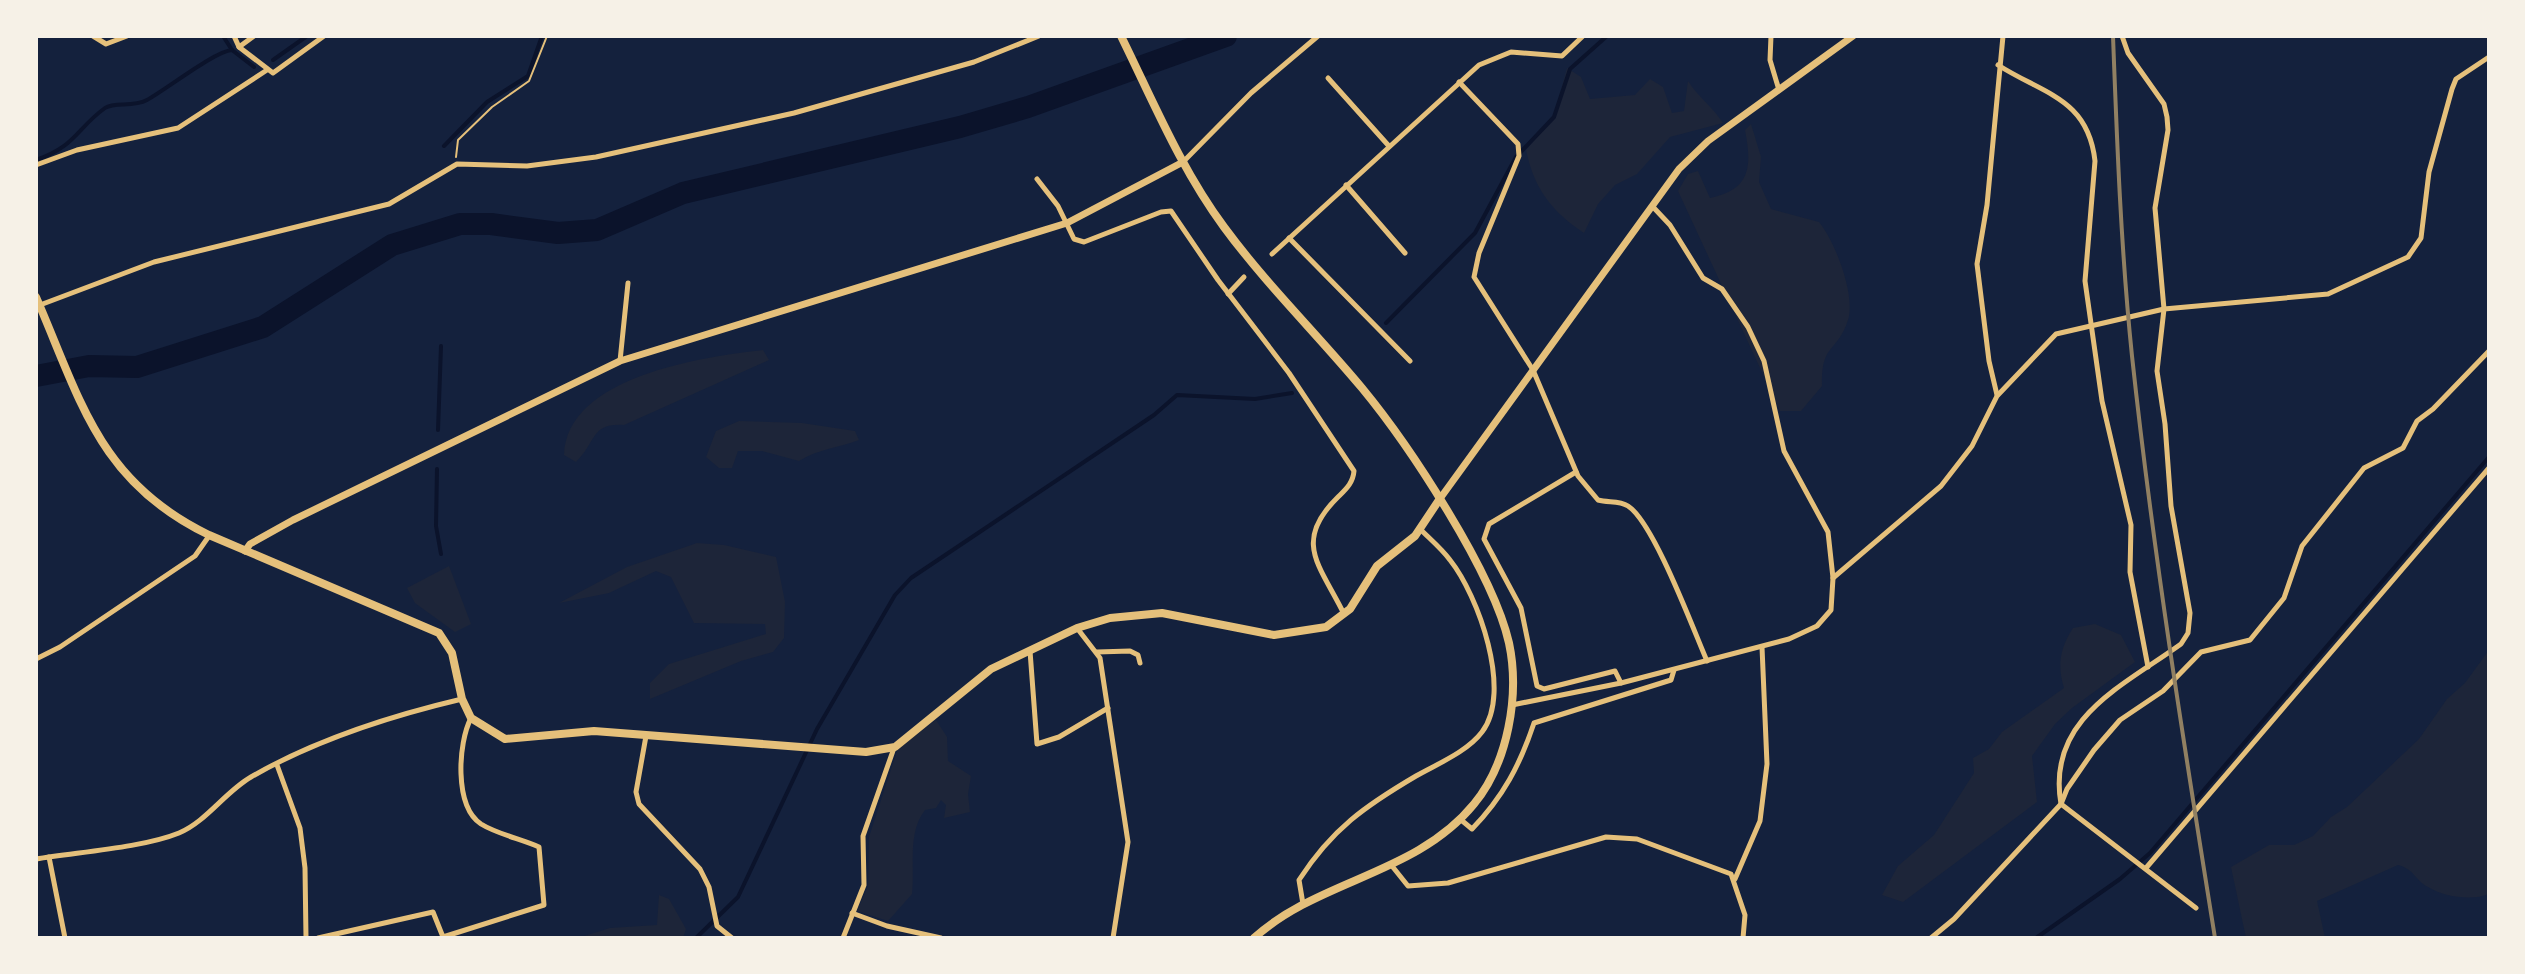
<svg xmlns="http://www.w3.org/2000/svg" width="2525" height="974" font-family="Jost,sans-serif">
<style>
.green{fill:#1d2539}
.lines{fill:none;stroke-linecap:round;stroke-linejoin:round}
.stream{stroke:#0b132b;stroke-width:4}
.river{stroke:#0b132b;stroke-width:22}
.path{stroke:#e5c07b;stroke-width:2}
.minor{stroke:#e5c07b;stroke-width:5}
.tertiary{stroke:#e5c07b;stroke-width:7}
.secondary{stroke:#e5c07b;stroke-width:8}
.rail{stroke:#918062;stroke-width:4}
</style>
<rect width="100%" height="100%" fill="#14213d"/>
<g class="green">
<path d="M1567,68L1581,77L1590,99L1635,95L1650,79L1663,87L1672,113L1684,111L1688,81C1698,97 1712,106 1723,123L1670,137L1637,174L1615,185L1598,204L1584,233C1551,211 1534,188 1526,150L1554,116Z"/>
<path d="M1751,124L1761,157L1759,182L1771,209L1819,222C1835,241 1856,296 1848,320C1837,354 1821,342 1822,386L1801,411H1780L1678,191L1688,174L1698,171L1710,198C1751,190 1752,166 1745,130Z"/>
<path d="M763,350L769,360L624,425C590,423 597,442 576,462L564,455C567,376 703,357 763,350Z"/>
<path d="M739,421L802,423L855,431L859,440C838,448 818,449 799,461L762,451H738L732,468H719L706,457L716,431Z"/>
<polygon points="697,543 724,545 776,557 785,602 784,638 773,652 741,661 650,699 650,683 669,664 766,634 765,624 694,623 671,577 656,571 609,593 559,603 627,567"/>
<polygon points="449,566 471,624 455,632 415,603 407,588"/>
<path d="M2095,624L2121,635L2135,662L2072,708L2055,724L2032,756L2037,802L1903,902L1882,895L1898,866L1934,835L1974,773L1973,758L1989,749L2002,732L2064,688C2057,665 2060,648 2073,628Z"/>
<path d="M2489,650V894C2472,901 2444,897 2428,887C2415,880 2414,869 2398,865L2317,901L2325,938H2246L2231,867L2269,845H2294L2313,836L2331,817L2347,807L2419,739L2447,699L2465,683Z"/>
<path d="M936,720L947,737L948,761L971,776L968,794L970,812L944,818L946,805L941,800L936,808L925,810C907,833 915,867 912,894L888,921L857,911L868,886L869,837L898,748Z"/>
<polygon points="659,895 669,899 686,929 683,938 578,938 610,928 657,925"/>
</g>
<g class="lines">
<g class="stream">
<polyline points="223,36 232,50 254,67"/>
<polyline points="273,60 307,36"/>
<polyline points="444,146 487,102 528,76 542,36"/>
<path d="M36,160C76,146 76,129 105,108C115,101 132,108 147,100C167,89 215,51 232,50"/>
<polyline points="1386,323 1475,233 1516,157 1554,117 1570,69 1607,36"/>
<polyline points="438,430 441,346"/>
<polyline points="437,469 436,526 441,554"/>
<polyline points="696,938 738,897 817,729 895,595 911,578 1154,415 1177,395 1255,399 1292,393"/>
<polyline points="2036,938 2120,879 2150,853 2489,457"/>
</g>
<polyline class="river" points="36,376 89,366 137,367 263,327 392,245 460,224 491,224 558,233 597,230 683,193 960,127 1028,107 1226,36"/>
<polyline class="path" points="456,157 458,140 492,107 529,81 547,36"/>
<g class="minor">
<polyline points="93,36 106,44 127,36"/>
<polyline points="234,36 239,47 273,73 324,36"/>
<polyline points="1771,36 1770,60 1779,90"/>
<path d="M2122,36L2128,53L2164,104L2167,117L2168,130L2155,208L2164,309L2157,371L2165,424L2171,506L2190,613L2188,633L2181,644C2123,686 2046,719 2061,804L2196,908"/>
<polyline points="239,47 254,36"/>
<path d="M1998,65C2043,94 2088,98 2095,161L2085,281L2102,401L2131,525L2130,572L2148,667"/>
<polyline points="1328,78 1388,145"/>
<path d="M1459,82L1518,144L1519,156L1479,253L1474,277L1533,370L1578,476L1598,500C1608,503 1619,500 1628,506C1654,523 1693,629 1707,661"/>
<polyline points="1183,162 1251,93 1318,36"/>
<polyline points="36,165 77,150 178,128 267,70"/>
<path d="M1037,179L1058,206L1074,239L1084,242L1161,212L1171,211L1218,280L1289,373L1354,471C1353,483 1346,489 1338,497C1292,542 1320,565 1344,614"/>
<polyline points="1346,185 1405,253"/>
<polyline points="1289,238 1410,361"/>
<polyline points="1272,254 1479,65 1511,52 1562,56 1583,36"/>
<polyline points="1228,294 1244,277"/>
<polyline points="40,305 154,262 389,204 457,164 527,166 596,157 794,113 974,62 1039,36"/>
<polyline points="620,361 628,283"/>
<polyline points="1997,395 1989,361 1977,264 1987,205 2003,36"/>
<polyline points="1576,472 1489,524 1484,539 1521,608 1537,686 1544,689 1615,671 1621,683"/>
<polyline points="1833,578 1941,486 1972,446 1997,396 2056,334 2164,309 2328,294 2408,257 2421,238 2429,172 2452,89 2456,79 2489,57"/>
<polyline points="1077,628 1100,658 1128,842 1113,938"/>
<polyline points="1030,651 1037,744 1059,737 1108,708"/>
<polyline points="1097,652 1130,651 1138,655 1140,663"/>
<polyline points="36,659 60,647 195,556 209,536"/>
<polyline points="1512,705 1621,683 1789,639 1817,626 1831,610 1833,578 1828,532 1784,451 1764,361 1748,327 1722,289 1703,278 1670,225 1654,208"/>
<polyline points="646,736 636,792 639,804 700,869 709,887 717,926 732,938"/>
<polyline points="277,765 300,828 305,868 306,938"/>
<path d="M1460,819L1472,829C1503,797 1520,765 1534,723L1671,680L1674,670"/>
<polyline points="49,857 65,938"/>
<path d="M36,859C77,852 142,848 179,833C207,821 225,792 251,777C315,740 390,716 462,699"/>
<polyline points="1392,866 1408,886 1448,883 1606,837 1637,839 1731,874 1745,915 1743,938"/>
<polyline points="2146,868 2489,468"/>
<polyline points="1735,879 1760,821 1767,764 1762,647"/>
<path d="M1303,904L1299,880C1332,829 1365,806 1416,776C1437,764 1467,752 1482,732C1513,692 1478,595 1450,560C1442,549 1430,539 1420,529"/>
<polyline points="852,913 887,926 941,938"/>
<path d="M318,938L433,912L443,937L544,905L539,847C521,839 497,834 481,824C454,806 458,743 471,718"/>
<polyline points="843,938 864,885 863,836 894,748"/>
<polyline points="1931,938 1954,919 2061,804 2067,789 2094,750 2120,720 2163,691 2201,652 2250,640 2284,598 2302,546 2364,468 2403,448 2417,421 2433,409 2489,351"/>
</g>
<g class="tertiary">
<polyline points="1439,500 1679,169 1708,141 1853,36"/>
<polyline points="245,551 250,544 293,520 620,361 1067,223 1183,162"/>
</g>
<g class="secondary">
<path d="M1121,36C1153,101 1181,169 1224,227C1266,284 1317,334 1362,388C1409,445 1493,572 1509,643C1520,695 1508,763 1474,804C1416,875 1319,879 1254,938"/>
<path d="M36,297C81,401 99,482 209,535L439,633L452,653L462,699L471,718L505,739L594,731L866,752L895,747L991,669L1077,628L1110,618L1162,613L1274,635L1326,627L1350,609L1377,566L1415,536L1439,500"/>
</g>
<path class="rail" d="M2113,36C2117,143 2121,250 2132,356C2153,551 2184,745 2215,938"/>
</g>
<rect width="2525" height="974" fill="none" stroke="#f6f1e7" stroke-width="76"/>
</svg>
